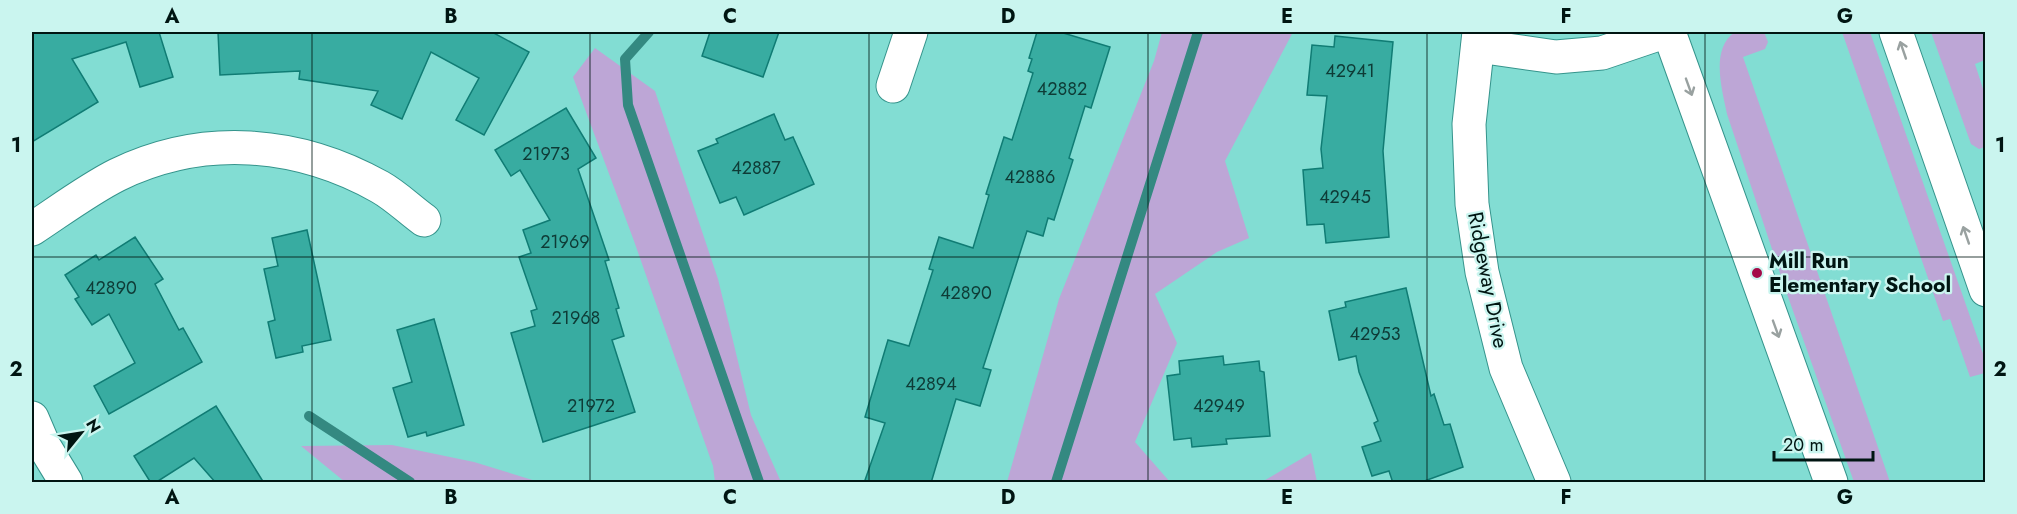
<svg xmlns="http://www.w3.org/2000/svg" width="2017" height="514" font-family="Jost,sans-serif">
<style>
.green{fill:#bda6d6}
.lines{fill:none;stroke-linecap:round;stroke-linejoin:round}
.stream{stroke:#348981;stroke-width:10}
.building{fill:#38aca1;stroke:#107c74;stroke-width:1.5}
.minor-casing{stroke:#35948c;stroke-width:35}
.minor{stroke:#fff;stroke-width:33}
.oneway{stroke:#99a1a0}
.grid{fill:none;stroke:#001512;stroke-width:1.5;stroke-opacity:0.55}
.poi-dot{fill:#a30b48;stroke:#caf5ef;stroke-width:2}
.labels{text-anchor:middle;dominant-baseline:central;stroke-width:4.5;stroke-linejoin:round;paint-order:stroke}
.number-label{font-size:18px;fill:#0e3b36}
.poi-label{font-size:21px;font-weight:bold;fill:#001512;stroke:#caf5ef;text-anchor:start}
.street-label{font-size:21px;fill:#001512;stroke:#caf5ef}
.neatline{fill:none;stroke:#001512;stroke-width:2}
.grid-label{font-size:20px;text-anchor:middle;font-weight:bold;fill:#001512}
</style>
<rect width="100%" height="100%" fill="#82ddd3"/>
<g class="green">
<polygon points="1162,32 1293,32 1225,161 1249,238 1217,252 1155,294 1177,343 1135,442 1170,482 1007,482 1059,299 1154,61"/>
<path d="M1735,32H1764L1768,42L1765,49L1743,57L1890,482H1854L1787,294L1727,114C1722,89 1710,49 1735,32Z"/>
<polygon points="1842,32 1870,32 1985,359 1985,373 1970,377 1950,319 1943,321"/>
<polygon points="1931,32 1985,32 1985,60 1975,64 1985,95 1985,147 1979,149 1971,144"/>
<polygon points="595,48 655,91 718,279 751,415 781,482 715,482 713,466 634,241 573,77"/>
<polygon points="392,445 474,462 539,482 345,482 301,446"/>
<polygon points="1311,453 1317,482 1262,482"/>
</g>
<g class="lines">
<g class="stream">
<polyline points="649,32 625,59 628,105 759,482"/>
<polyline points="309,416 410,482"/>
<polyline points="1056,482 1198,32"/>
</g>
</g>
<g class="building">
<polygon points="32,32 159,32 173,77 140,87 126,42 72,59 98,102 32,142"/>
<polygon points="218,32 492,32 529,52 484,135 456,120 479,78 431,52 402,119 371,105 378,91 299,79 300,71 220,75"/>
<polygon points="710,32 779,32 763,77 702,56"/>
<polygon points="1037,32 1060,32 1110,47 1091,108 1085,106 1069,158 1073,160 1054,220 1048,218 1043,236 1027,231 983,368 991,370 980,406 956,399 931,483 864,483 885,423 865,417 888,340 909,346 933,270 929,269 939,237 973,248 989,195 986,194 1004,137 1012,140 1033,73 1028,71 1032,59 1029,58"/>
<polygon points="1335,36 1393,42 1383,151 1389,237 1326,243 1324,224 1307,225 1303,170 1323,168 1321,149 1327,96 1307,95 1312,45 1334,47"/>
<polygon points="566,108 596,158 578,169 609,260 605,261 619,308 616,309 624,336 612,340 635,412 543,442 511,333 535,326 531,311 537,309 519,257 531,253 523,230 550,220 520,170 511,176 495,150"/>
<polygon points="774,114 785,140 793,137 814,184 744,215 736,197 720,203 698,151 718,143 716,139"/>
<polygon points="307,230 331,340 302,346 303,352 276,358 268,322 275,320 264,269 278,266 272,238"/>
<polygon points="135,237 163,279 155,284 179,330 183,328 202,362 109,414 94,386 135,363 109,314 92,325 75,299 79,297 65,275 96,255 99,260"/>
<polygon points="1406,288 1431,396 1434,394 1444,425 1450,424 1463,467 1419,483 1393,483 1389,471 1372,476 1362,447 1381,441 1374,423 1378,421 1359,372 1356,356 1339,360 1329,311 1346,307 1345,302"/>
<polygon points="434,319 464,425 427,436 426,432 408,437 393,388 412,382 397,330"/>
<polygon points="1223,356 1224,365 1259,361 1260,371 1264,372 1270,436 1226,439 1227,444 1192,447 1191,438 1174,440 1167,376 1180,374 1179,361"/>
<polygon points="216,406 264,483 216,483 194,458 155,483 151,483 134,456"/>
</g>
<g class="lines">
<defs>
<g id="minor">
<polyline points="1479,32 1469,124 1472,204 1482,272 1506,368 1554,482"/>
<polyline points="1669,32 1831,482"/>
<polyline points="1896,32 1986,290"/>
<polyline points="1478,46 1556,57 1602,53 1664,32"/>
<polyline points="893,86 911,32"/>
<path d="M32,229C58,212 89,189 117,175C203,133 298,141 380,187C396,196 410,210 424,220"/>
<polyline points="32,418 44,446 66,482"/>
</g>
</defs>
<use href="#minor" class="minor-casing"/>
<use href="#minor" class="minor"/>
</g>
<defs><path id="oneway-shaft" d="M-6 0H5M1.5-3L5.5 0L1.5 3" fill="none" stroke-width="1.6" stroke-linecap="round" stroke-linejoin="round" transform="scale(1.5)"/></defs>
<g class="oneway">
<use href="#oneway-shaft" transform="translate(1903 50) rotate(-109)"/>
<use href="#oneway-shaft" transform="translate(1689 87) rotate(70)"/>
<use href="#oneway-shaft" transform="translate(1966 235) rotate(-109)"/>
<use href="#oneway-shaft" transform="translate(1776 329) rotate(70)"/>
</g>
<path class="grid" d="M312,32V482M590,32V482M869,32V482M1148,32V482M1427,32V482M1705,32V482M32,257H1986"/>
<circle class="poi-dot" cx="1757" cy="273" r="6"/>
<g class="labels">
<g class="number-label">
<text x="1350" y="71">42941</text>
<text x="1062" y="89">42882</text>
<text x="546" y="154">21973</text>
<text x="756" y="168">42887</text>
<text x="1030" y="177">42886</text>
<text x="1345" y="197">42945</text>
<text x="565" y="242">21969</text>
<text x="111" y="288">42890</text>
<text x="966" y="293">42890</text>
<text x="576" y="318">21968</text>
<text x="1375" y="334">42953</text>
<text x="931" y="384">42894</text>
<text x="591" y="406">21972</text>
<text x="1219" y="406">42949</text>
</g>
<g class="poi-label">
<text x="1769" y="261">Mill Run<tspan x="1769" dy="24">Elementary School</tspan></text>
</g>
<g class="street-label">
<text transform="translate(1488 280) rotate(79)">Ridgeway Drive</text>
</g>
</g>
<rect width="2017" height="514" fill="none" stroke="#caf5ef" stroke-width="66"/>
<g transform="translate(81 433) rotate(60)" stroke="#caf5ef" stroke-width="4.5" paint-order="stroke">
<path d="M0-4.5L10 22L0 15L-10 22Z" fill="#001512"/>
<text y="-9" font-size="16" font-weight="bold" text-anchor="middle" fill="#001512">N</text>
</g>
<path d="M1774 451v9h99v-9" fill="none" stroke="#001512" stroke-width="3"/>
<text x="1783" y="451" font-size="18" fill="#001512" stroke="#caf5ef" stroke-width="4.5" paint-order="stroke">20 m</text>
<rect x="33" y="33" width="1951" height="448" class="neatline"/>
<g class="grid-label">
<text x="172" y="23">A</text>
<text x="451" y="23">B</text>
<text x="730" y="23">C</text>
<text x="1008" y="23">D</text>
<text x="1287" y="23">E</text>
<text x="1566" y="23">F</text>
<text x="1845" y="23">G</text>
<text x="16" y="152">1</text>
<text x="2000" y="152">1</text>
<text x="16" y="376">2</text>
<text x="2000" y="376">2</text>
<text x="172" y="504">A</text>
<text x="451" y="504">B</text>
<text x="730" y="504">C</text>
<text x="1008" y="504">D</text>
<text x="1287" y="504">E</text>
<text x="1566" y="504">F</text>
<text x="1845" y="504">G</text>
</g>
</svg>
